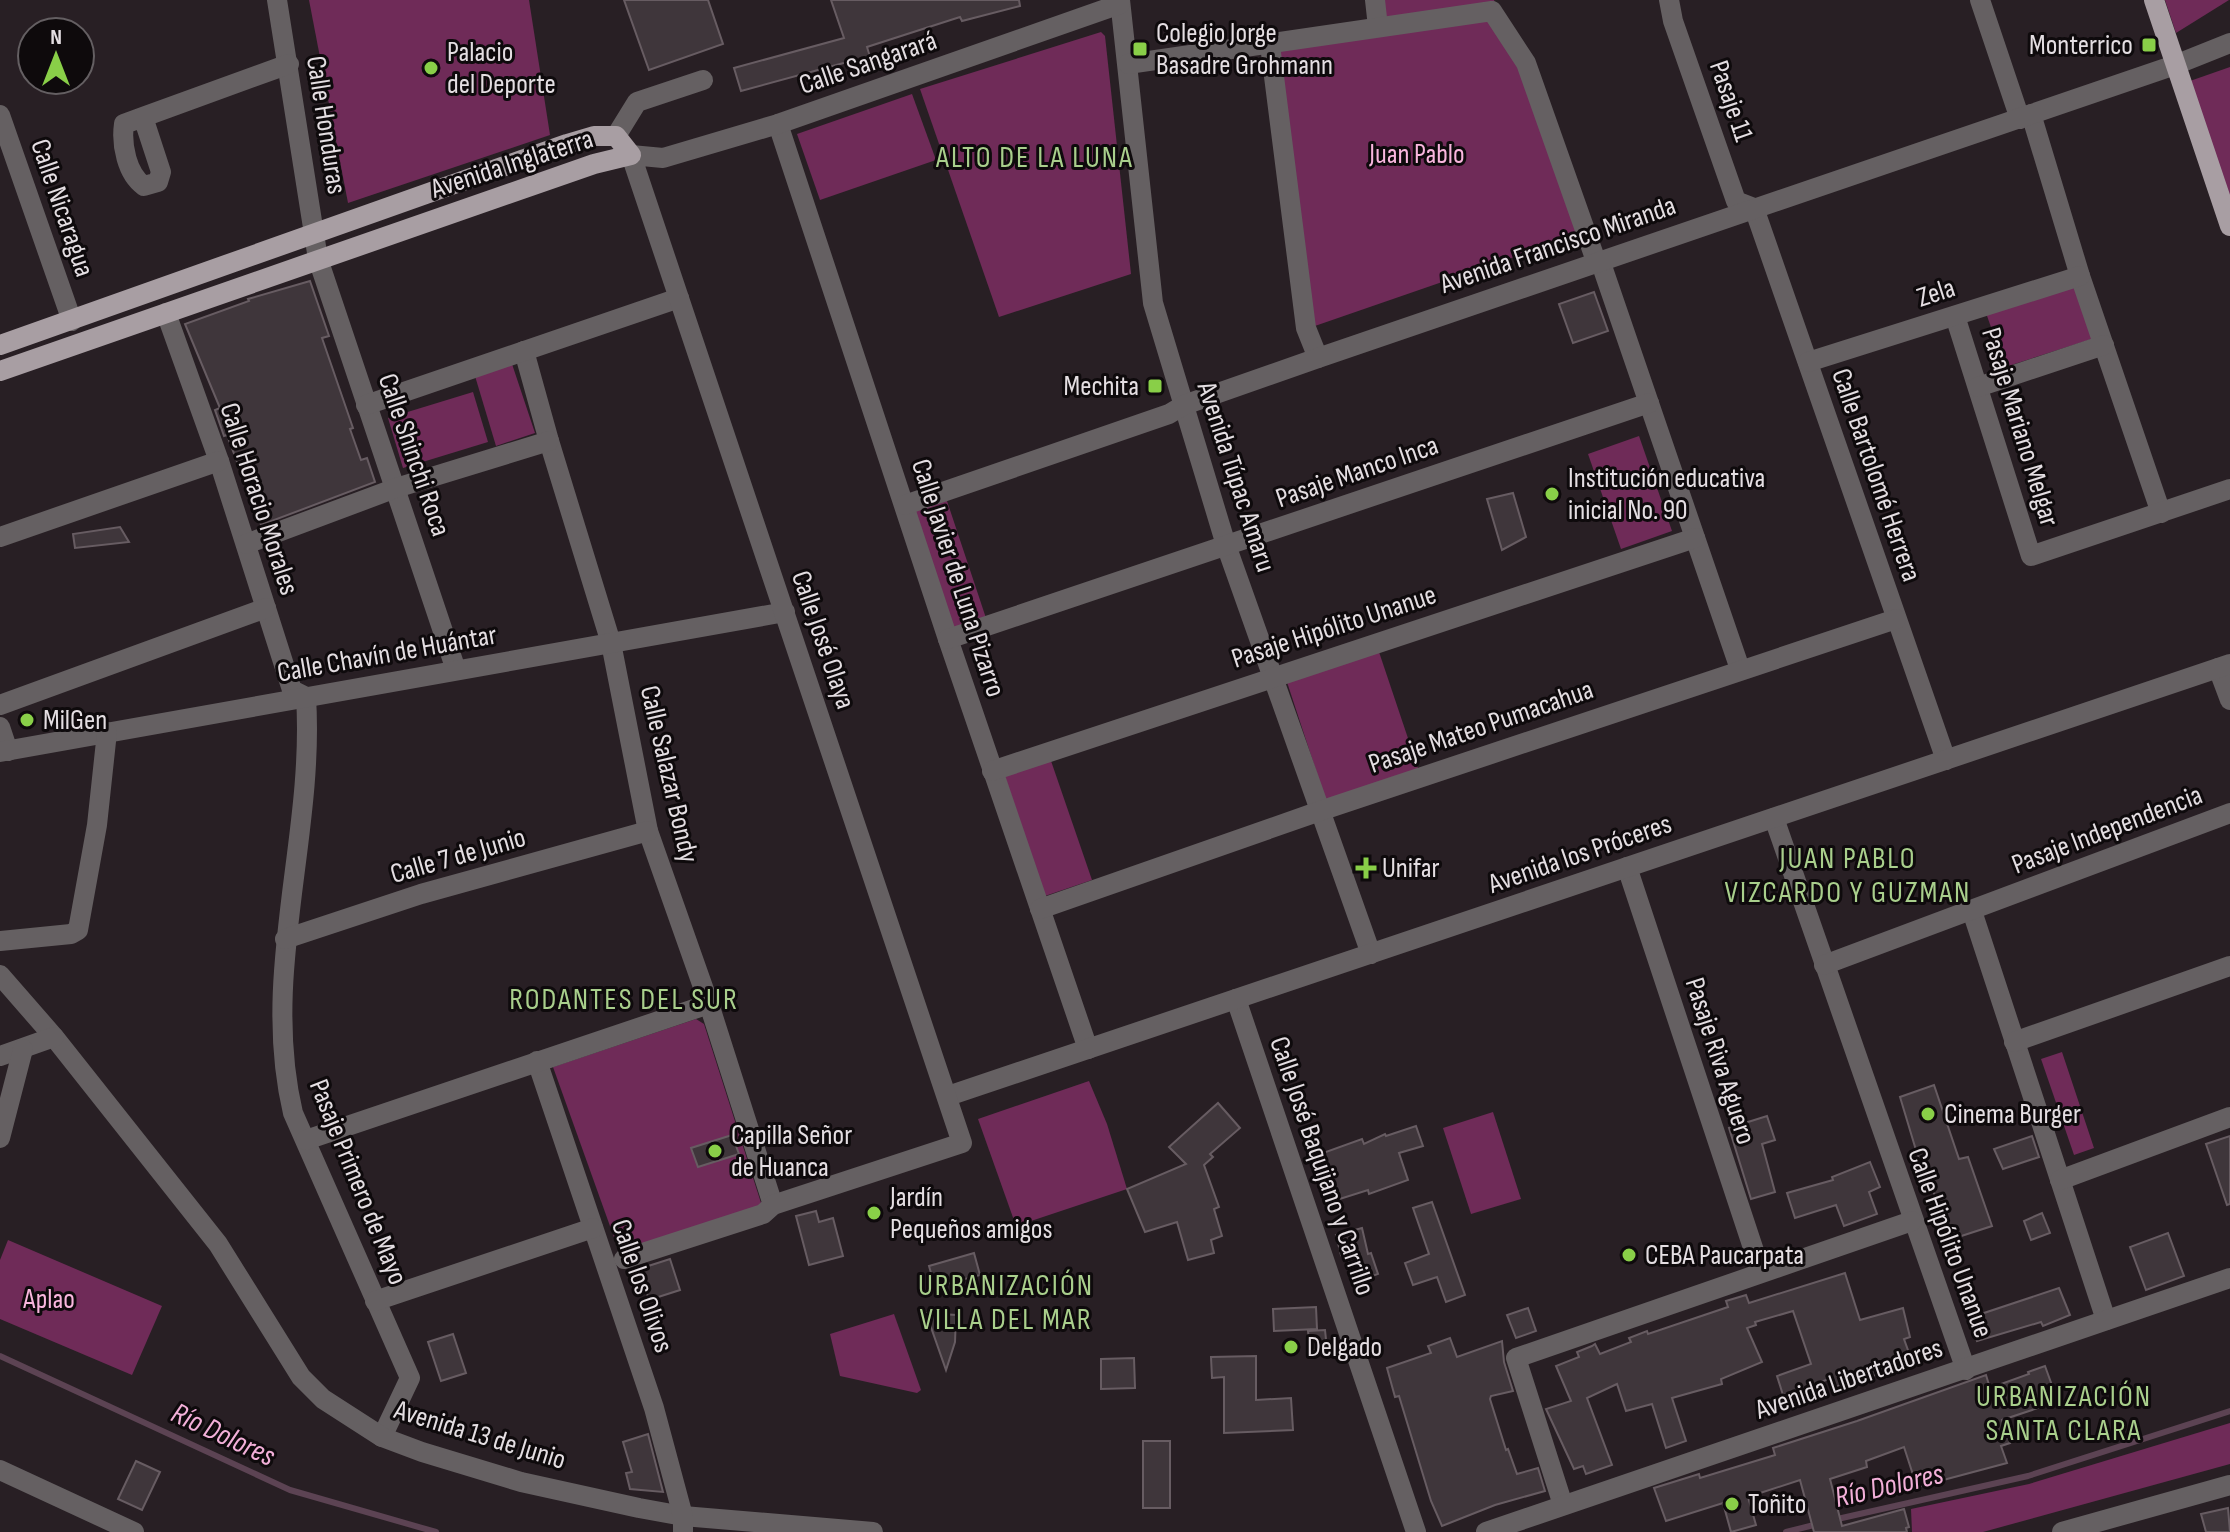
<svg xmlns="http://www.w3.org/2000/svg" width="2230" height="1532" font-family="'Sofia Sans Condensed',sans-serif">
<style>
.green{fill:#6f2b58}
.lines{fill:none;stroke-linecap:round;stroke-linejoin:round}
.stream{stroke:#5c4353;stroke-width:6}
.building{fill:#3f363b;stroke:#675c62;stroke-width:2}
.minor{stroke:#656062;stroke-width:20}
.major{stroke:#a89ea3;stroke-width:20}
.poi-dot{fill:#89cf48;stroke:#0e0a0c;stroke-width:3}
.labels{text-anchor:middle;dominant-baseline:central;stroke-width:6;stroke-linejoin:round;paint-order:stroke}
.poi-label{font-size:28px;fill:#e4dee2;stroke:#0e0a0c;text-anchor:start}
.street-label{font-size:28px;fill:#e4dee2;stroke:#0e0a0c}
.park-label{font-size:28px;fill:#f9b6de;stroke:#0e0a0c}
.neighbourhood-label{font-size:30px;letter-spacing:2px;fill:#a9cf8c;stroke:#0e0a0c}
.water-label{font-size:30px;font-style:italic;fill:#f2afd8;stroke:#0e0a0c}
</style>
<rect width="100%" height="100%" fill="#281f24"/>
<g class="green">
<polygon points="309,0 529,0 550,135 348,203"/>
<polygon points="1379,0 1494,0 1581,234 1312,327 1276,43 1382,28"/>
<polygon points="2165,0 2229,0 2176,33"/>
<polygon points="1101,32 1105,36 1131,274 999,317 920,89"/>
<polygon points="2230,67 2230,198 2190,81"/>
<polygon points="912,94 936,160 820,200 797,134"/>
<polygon points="2074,284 2092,339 2005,367 1986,313"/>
<polygon points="512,364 535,433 496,446 475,376"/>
<polygon points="473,392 488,442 403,468 388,418"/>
<polygon points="1639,436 1672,531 1621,549 1588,454"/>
<polygon points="946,498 986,618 953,629 913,509"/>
<polygon points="1378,649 1419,771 1326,801 1286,679"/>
<polygon points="1050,758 1092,880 1045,896 1004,774"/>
<polygon points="696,1019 704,1024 762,1206 620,1254 553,1067"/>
<polygon points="2062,1052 2094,1148 2074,1155 2041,1059"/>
<polygon points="1089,1081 1107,1124 1127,1189 1016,1226 978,1119"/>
<polygon points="1493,1112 1521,1199 1471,1214 1443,1128"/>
<polygon points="8,1240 162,1306 132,1375 0,1319 0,1260"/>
<polygon points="894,1314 921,1390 917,1393 840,1376 830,1334"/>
<polygon points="2230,1423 2230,1464 1983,1532 1912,1532 1911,1509 2029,1484"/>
</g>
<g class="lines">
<g class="stream">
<polyline points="0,1356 290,1490 436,1532"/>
<polyline points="1833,1520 2028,1476 2230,1411"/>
<polyline points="1786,1532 1818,1524"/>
</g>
</g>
<g class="building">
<polygon points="624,0 708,0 723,44 649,70"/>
<polygon points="831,0 1019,0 1020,6 962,21 960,17 867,47 871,60 853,66 851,61 741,91 734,68 844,38"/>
<polygon points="310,281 329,336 322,338 353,428 350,429 361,460 367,458 375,482 261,525 242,466 239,467 227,435 224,436 215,410 220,408 185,324 249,301 248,299"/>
<polygon points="1594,292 1608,331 1573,343 1559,304"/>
<polygon points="1513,493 1526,537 1502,550 1487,499"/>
<polygon points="120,527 129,542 75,548 73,534"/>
<polygon points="1934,1085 1959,1159 1968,1157 1992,1226 1943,1242 1938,1227 1948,1224 1932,1189 1928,1190 1900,1097"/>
<polygon points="1218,1103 1240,1128 1210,1154 1213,1157 1204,1165 1219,1207 1214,1209 1222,1236 1211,1240 1214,1253 1188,1260 1177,1222 1145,1232 1127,1189 1186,1164 1169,1147"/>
<polygon points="1767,1116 1775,1140 1762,1144 1775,1192 1751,1199 1729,1128"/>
<polygon points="1416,1126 1423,1146 1399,1153 1408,1180 1369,1194 1368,1190 1327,1203 1309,1158 1362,1139 1364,1144 1385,1134 1386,1136"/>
<polygon points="732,1135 739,1154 698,1167 691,1148"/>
<polygon points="2032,1136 2039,1157 2003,1169 1994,1149"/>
<polygon points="2230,1136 2230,1204 2227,1205 2206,1144"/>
<polygon points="1870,1162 1880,1187 1869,1192 1877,1214 1844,1226 1836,1205 1795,1218 1787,1193 1833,1180 1832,1177"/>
<polygon points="1432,1202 1465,1295 1446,1302 1437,1277 1413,1285 1405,1263 1429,1254 1413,1208"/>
<polygon points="816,1211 819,1222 833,1218 843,1256 809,1265 796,1216"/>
<polygon points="2042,1213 2050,1233 2031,1240 2024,1221"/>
<polygon points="1362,1228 1368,1254 1371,1253 1378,1274 1356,1282 1346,1254 1341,1255 1336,1235"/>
<polygon points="2168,1233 2184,1276 2146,1290 2130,1247"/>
<polygon points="974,1253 980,1275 935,1287 929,1266"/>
<polygon points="670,1259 680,1290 649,1300 639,1269"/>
<polygon points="1845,1273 1860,1320 1903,1308 1910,1337 1904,1339 1913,1364 1835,1387 1832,1378 1783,1395 1777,1376 1811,1364 1793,1311 1755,1322 1756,1325 1747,1328 1762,1362 1721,1379 1722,1384 1672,1398 1686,1441 1666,1448 1652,1404 1626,1411 1617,1384 1587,1398 1612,1465 1586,1474 1583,1466 1574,1469 1546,1409 1571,1401 1556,1366 1579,1357 1577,1352 1592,1346 1595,1344 1600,1354 1631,1342 1629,1338 1647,1331 1648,1334 1728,1307 1726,1301 1746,1295 1749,1303"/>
<polygon points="2059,1288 2070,1315 2043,1326 2041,1322 1977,1341 1969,1318"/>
<polygon points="1316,1307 1317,1329 1274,1331 1273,1309"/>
<polygon points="1528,1308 1536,1331 1516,1338 1507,1315"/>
<polygon points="926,1313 956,1315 955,1342 946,1370"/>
<polygon points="1325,1330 1327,1349 1310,1350 1308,1331"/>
<polygon points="453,1334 466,1373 441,1381 428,1342"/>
<polygon points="1450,1338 1457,1357 1502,1341 1504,1362 1513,1391 1491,1396 1490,1399 1506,1450 1508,1449 1517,1474 1538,1468 1545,1491 1495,1505 1442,1526 1431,1501 1399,1396 1395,1397 1387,1368 1431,1353 1428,1346"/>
<polygon points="1256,1356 1256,1400 1291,1398 1293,1430 1224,1433 1224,1377 1212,1378 1211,1357"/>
<polygon points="1134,1358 1135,1388 1101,1389 1101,1359"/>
<polygon points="2045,1366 2054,1391 2034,1399 2038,1408 2002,1420 2010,1443 2001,1446 2007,1463 1917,1487 1904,1447 1866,1461 1867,1467 1830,1479 1842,1526 1904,1509 1909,1527 1906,1528 1907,1532 1814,1532 1800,1480 1748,1497 1756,1525 1731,1532 1723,1503 1666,1521 1654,1488 1699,1474 1700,1478 1775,1455 1773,1448 1857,1421 1986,1375 1990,1388 2029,1374 2028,1372"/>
<polygon points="648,1434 663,1492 630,1489 626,1473 632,1472 623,1442"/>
<rect x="1143" y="1441" width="27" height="67"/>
<polygon points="136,1461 160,1472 142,1510 118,1499"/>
<polygon points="2228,1508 2230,1532 2206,1532 2201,1514"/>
</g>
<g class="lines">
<g class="minor">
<polyline points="277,0 318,259 456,670"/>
<polyline points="1120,0 1153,303 1226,545 1371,954"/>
<polyline points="1375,0 1378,27"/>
<polyline points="1669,0 1673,21 1736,201 1754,208 1946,760"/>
<polyline points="1980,0 2020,119"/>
<polyline points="1270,45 1306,328 1318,358"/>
<polyline points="1128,64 1492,11 1526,63 1596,261 1603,269 1740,669"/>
<polyline points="2031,114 2080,276 2161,513"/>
<polyline points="0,115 72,321"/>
<path d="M143,117L161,172L158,182L144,186C127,174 121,145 124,124L143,117L289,64"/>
<polyline points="778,124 948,639 1088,1049"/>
<polyline points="616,136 637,102 703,80"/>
<path d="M166,313L219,461L292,690L306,697C315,836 260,974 293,1113L410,1378L382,1437"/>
<polyline points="1955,316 2031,556 2230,489"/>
<polyline points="524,351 549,441 611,643 648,831 709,1004 773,1205"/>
<polyline points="1808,362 2080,276"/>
<polyline points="1978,387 2104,345"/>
<polyline points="366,405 679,298"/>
<polyline points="905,505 1169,414 1184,405 1318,358 2175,65 2230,43"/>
<polyline points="0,537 219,461"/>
<polyline points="246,544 396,488 549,441"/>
<polyline points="948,639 1649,403"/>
<polyline points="2218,668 2230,700"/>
<polyline points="0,705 266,608"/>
<polyline points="0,727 8,751"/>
<polyline points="0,752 785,612"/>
<polyline points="992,771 1695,538"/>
<polyline points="1774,818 1966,1370"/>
<polyline points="1627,867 1761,1272"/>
<polyline points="1040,909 1320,811 1896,619"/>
<polyline points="1972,911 2106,1320"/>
<polyline points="285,939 421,894 648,831"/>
<polyline points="0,941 71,934 78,930 97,825 107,732"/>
<polyline points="1824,965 2230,813"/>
<polyline points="0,975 54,1037 218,1244 301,1377 323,1399 382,1437 422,1452 521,1482 639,1508 683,1516 873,1532"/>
<polyline points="1236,999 1416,1532"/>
<polyline points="2014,1042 2230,966"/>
<polyline points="0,1056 54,1037"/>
<polyline points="537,1061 654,1408 683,1516 683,1532"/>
<polyline points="948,1096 2230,664"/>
<polyline points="0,1138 23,1049"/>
<polyline points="306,1140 709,1004"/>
<polyline points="2060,1180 2230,1117"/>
<polyline points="624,1259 763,1214 773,1205 962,1143 631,155 663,158 778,124 1120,4"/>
<polyline points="375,1301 593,1228"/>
<polyline points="0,1470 134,1532"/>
<polyline points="1563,1505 1516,1358 1912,1221"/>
<polyline points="1486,1532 2230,1278"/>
<polyline points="2062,1532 2230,1485"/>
</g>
<g class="major">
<polyline points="2154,0 2230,226"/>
<polyline points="0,345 567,144 594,136 616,136 631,155 594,164 0,371"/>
</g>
</g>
<g class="poi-dot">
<rect x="2141" y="37" width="16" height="16" rx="4"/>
<rect x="1132" y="41" width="16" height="16" rx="4"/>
<circle cx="431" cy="68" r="8"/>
<rect x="1147" y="378" width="16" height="16" rx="4"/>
<circle cx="1552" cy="494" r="8"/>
<circle cx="27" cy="720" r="8"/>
<path d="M1362 856h8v8h8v8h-8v8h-8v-8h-8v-8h8z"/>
<circle cx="1928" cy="1114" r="8"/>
<circle cx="715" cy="1151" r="8"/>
<circle cx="874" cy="1213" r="8"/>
<circle cx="1629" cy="1255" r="8"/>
<circle cx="1291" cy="1347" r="8"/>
<circle cx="1732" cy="1504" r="8"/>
</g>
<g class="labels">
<g class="poi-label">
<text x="1156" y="33">Colegio Jorge<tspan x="1156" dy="32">Basadre Grohmann</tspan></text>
<text x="2133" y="45" text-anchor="end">Monterrico</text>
<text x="447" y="52">Palacio<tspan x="447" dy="32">del Deporte</tspan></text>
<text x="1139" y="386" text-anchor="end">Mechita</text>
<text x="1568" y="478">Institución educativa<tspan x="1568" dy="32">inicial No. 90</tspan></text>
<text x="43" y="720">MilGen</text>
<text x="1382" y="868">Unifar</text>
<text x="1944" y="1114">Cinema Burger</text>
<text x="731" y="1135">Capilla Señor<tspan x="731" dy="32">de Huanca</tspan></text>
<text x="890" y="1197">Jardín<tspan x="890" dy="32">Pequeños amigos</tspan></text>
<text x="1645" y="1255">CEBA Paucarpata</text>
<text x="1307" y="1347">Delgado</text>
<text x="1748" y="1504">Toñito</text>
</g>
<g class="street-label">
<text transform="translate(868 63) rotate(-19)">Calle Sangarará</text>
<text transform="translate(1731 101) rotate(71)">Pasaje 11</text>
<text transform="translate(326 125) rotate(81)">Calle Honduras</text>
<text transform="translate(512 164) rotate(-18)">Avenida Inglaterra</text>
<text transform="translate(62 208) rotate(71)">Calle Nicaragua</text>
<text transform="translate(1558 245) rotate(-19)">Avenida Francisco Miranda</text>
<text transform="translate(1936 293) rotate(-18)">Zela</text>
<text transform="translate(2020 427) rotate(73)">Pasaje Mariano Melgar</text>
<text transform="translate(414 455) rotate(71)">Calle Shinchi Roca</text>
<text transform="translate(1357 472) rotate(-19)">Pasaje Manco Inca</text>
<text transform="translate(1876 475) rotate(71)">Calle Bartolomé Herrera</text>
<text transform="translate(1236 477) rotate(72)">Avenida Túpac Amaru</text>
<text transform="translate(259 499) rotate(72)">Calle Horacio Morales</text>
<text transform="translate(958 578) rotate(72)">Calle Javier de Luna Pizarro</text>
<text transform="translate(1334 627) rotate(-18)">Pasaje Hipólito Unanue</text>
<text transform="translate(823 640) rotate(71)">Calle José Olaya</text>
<text transform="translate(387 654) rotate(-10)">Calle Chavín de Huántar</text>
<text transform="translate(1481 727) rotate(-19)">Pasaje Mateo Pumacahua</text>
<text transform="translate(669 774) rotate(77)">Calle Salazar Bondy</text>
<text transform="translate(2107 830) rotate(-21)">Pasaje Independencia</text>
<text transform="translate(1580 854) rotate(-19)">Avenida los Próceres</text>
<text transform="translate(458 856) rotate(-16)">Calle 7 de Junio</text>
<text transform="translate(1720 1061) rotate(72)">Pasaje Riva Aguero</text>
<text transform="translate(1322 1166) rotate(71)">Calle José Baquijano y Carrillo</text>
<text transform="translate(358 1182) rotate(68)">Pasaje Primero de Mayo</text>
<text transform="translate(1950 1243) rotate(70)">Calle Hipólito Unanue</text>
<text transform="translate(642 1286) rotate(71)">Calle los Olivos</text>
<text transform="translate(1849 1379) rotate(-19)">Avenida Libertadores</text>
<text transform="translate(480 1435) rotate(17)">Avenida 13 de Junio</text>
</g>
<g class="park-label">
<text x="1417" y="154">Juan Pablo</text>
<text x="49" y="1299">Aplao</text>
</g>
<g class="neighbourhood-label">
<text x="1035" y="158">ALTO DE LA LUNA</text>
<text x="1848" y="859">JUAN PABLO<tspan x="1848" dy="34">VIZCARDO Y GUZMAN</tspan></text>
<text x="624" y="1000">RODANTES DEL SUR</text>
<text x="1006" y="1286">URBANIZACIÓN<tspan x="1006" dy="34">VILLA DEL MAR</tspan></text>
<text x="2064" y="1397">URBANIZACIÓN<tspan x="2064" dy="34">SANTA CLARA</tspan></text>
</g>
<g class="water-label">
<text transform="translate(223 1435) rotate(25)">Río Dolores</text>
<text transform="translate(1889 1486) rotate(-13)">Río Dolores</text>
</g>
</g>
<g transform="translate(56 56)"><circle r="38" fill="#0e0a0c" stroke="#645f62" stroke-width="2"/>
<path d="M0-6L14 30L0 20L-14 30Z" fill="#89cf48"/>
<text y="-12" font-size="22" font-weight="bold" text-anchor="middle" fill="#e4dee2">N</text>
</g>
</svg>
